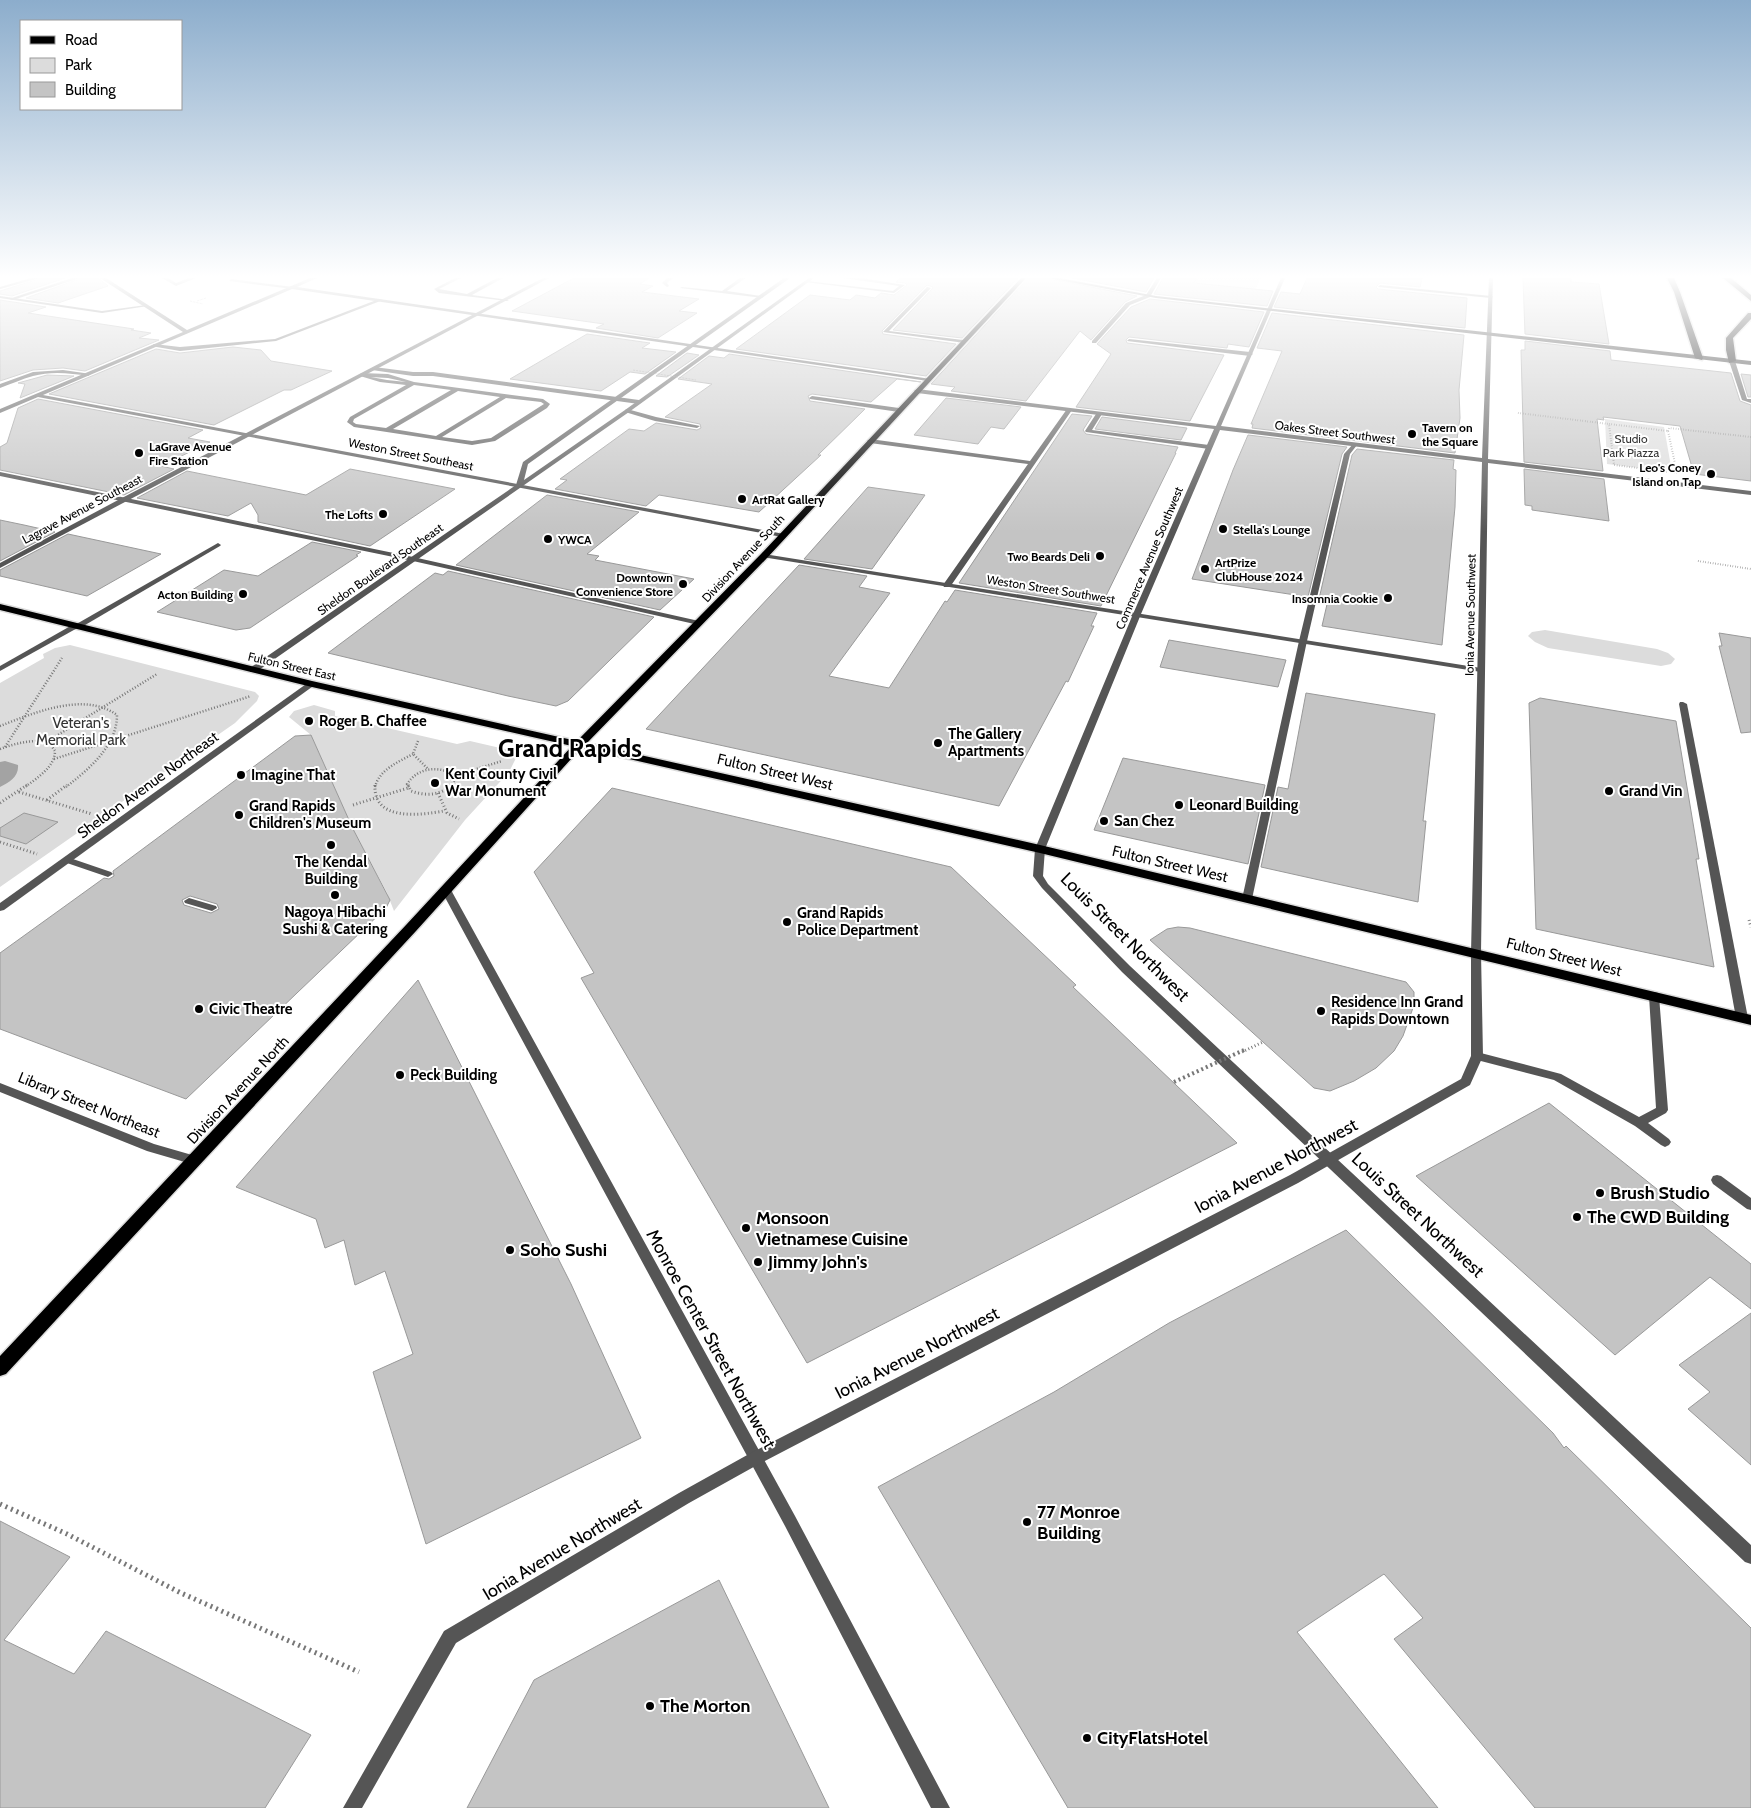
<svg xmlns="http://www.w3.org/2000/svg" width="1751" height="1808" font-family="Cabin,sans-serif">
<style>
.green{fill:#dcdcdc}
.water{fill:#a3a3a3}
.building{fill:#c4c4c4;stroke:#999;fill-rule:evenodd}
.lines{fill:none;stroke-linecap:round;stroke-linejoin:round}
.primary-casing{stroke:#dbdbdb;stroke-width:3}
.motorway-casing{stroke:#dbdbdb;stroke-width:3}
.path-far4{stroke:#777;stroke-width:1;stroke-dasharray:0.5 1;stroke-linecap:butt}
.path-far3{stroke:#777;stroke-width:2;stroke-dasharray:0.5 2;stroke-linecap:butt}
.path-far2{stroke:#777;stroke-width:2.5;stroke-dasharray:1 2;stroke-linecap:butt}
.path-far1{stroke:#777;stroke-width:3;stroke-dasharray:1 2.5;stroke-linecap:butt}
.path{stroke:#777;stroke-width:5;stroke-dasharray:2 4;stroke-linecap:butt}
.service{fill:#555;fill-rule:evenodd}
.minor{fill:#555;fill-rule:evenodd}
.tertiary{fill:#555;fill-rule:evenodd}
.secondary{fill:#222;fill-rule:evenodd}
.primary{fill:#000;fill-rule:evenodd}
.motorway{fill:#000;fill-rule:evenodd}
.path-bridge-far2{stroke:#777;stroke-width:1;stroke-dasharray:0.5 1;stroke-linecap:butt}
.path-bridge-far1{stroke:#777;stroke-width:3;stroke-dasharray:1 2.5;stroke-linecap:butt}
.path-bridge{stroke:#777;stroke-width:4;stroke-dasharray:2 3;stroke-linecap:butt}
.poi-dot{fill:#000;stroke:#fff;stroke-width:2}
.labels{text-anchor:middle;dominant-baseline:central;stroke-width:4;stroke-linejoin:round;paint-order:stroke}
.far-poi-label{font-size:12px;font-weight:bold;fill:#000;stroke:#fff;text-anchor:start}
.far-street-label{font-size:12px;fill:#000;stroke:#fff}
.far-park-label{font-size:12px;fill:#333;stroke:#fff}
.poi-label{font-size:15px;font-weight:bold;fill:#000;stroke:#fff;text-anchor:start}
.park-label{font-size:15px;fill:#333;stroke:#fff}
.street-label{font-size:15px;fill:#000;stroke:#fff}
.near-street-label{font-size:18px;fill:#000;stroke:#fff}
.near-poi-label{font-size:18px;font-weight:bold;fill:#000;stroke:#fff;text-anchor:start}
.town-label{font-size:25px;font-weight:bold;fill:#000;stroke:#fff}
</style>
<rect width="100%" height="100%" fill="#fff"/>
<g class="green">
<polygon points="1197,278 1261,278 1255,290 1194,283"/>
<polygon points="1605,419 1664,427 1672,472 1607,464"/>
<polygon points="1545,630 1657,649 1668,653 1675,659 1671,664 1661,666 1548,648 1535,642 1528,636 1532,632"/>
<polygon points="70,645 255,692 259,696 257,701 235,723 0,887 0,683 44,658 43,654 55,648"/>
<polygon points="314,705 335,711 335,716 457,744 470,741 513,751 517,756 509,772 465,820 394,911 387,893 353,829 311,735 289,717 294,711"/>
</g>
<path class="water" d="M5,761L18,765C19,777 9,782 0,787V762Z"/>
<g class="building">
<polygon points="42,278 65,278 12,296 0,294 0,291"/>
<polygon points="82,278 98,278 108,286 58,303 26,298"/>
<polygon points="574,278 649,278 640,284 653,286 642,292 699,299 679,311 697,313 658,338 596,328 604,324 512,311"/>
<polygon points="900,278 1018,278 962,338 893,330 932,289 933,287 927,285 882,331 883,334 956,344 926,376 736,349 810,295 850,300 856,295 875,298 881,293 894,295 907,285 905,283 896,282"/>
<polygon points="1028,278 1045,278 1137,296 1125,302 1091,340 1080,331 1026,401 951,391 955,387 931,384"/>
<polygon points="1072,278 1154,278 1146,292"/>
<polygon points="1163,278 1197,278 1194,283 1273,291 1267,306 1154,294"/>
<polygon points="1307,278 1422,278 1420,287 1380,283 1376,287 1378,289 1467,298 1465,328 1274,307 1281,292 1300,294"/>
<polygon points="1523,278 1571,278 1571,282 1599,284 1609,344 1525,334"/>
<polygon points="1150,299 1264,312 1249,347 1228,344 1227,348 1129,337 1126,340 1127,343 1224,355 1190,421 1076,407 1111,354 1097,344 1131,307"/>
<polygon points="0,300 46,307 28,313 134,329 131,330 151,333 139,338 159,340 85,371 63,368 33,370 0,381"/>
<polygon points="1272,313 1464,335 1459,390 1460,418 1455,453 1252,428 1253,424 1251,424 1282,351 1257,348"/>
<polygon points="587,334 650,343 642,348 676,352 645,374 630,372 601,391 510,379"/>
<polygon points="1525,341 1610,351 1611,360 1731,373 1740,401 1751,405 1751,481 1694,474 1680,426 1603,417 1604,420 1597,419 1603,471 1524,462 1521,350 1525,350"/>
<polygon points="233,347 261,350 271,361 332,371 291,390 284,390 214,425 49,394 156,349 180,353"/>
<polygon points="687,353 699,355 667,377 656,376"/>
<polygon points="729,354 921,382 897,379 871,402 812,394 808,396 810,401 865,409 818,455 821,455 759,512 659,495 646,506 555,489 567,480 560,479 629,429 644,431 656,423 697,430 701,428 700,424 665,417 712,384 678,379 709,356 724,358"/>
<polygon points="1741,374 1751,375 1751,397 1748,397"/>
<polygon points="47,375 74,376 20,398 25,384 18,383"/>
<polygon points="946,398 1021,407 1004,429 991,427 978,444 914,435"/>
<polygon points="38,399 203,430 188,438 210,442 161,466 174,469 124,495 0,470 0,447 7,443 18,408"/>
<polygon points="1072,414 1092,416 1083,430 1086,434 1178,447 1175,453 1176,453 1101,606 959,583"/>
<polygon points="1102,417 1187,428 1181,440 1095,429"/>
<polygon points="1248,435 1347,447 1342,454 1308,597 1192,579 1233,470"/>
<polygon points="1357,449 1454,460 1453,469 1456,470 1455,507 1442,645 1322,626 1328,600 1319,599 1352,455"/>
<polygon points="350,469 455,489 370,546 258,522 258,515 251,503 228,516 137,498 187,471 306,495"/>
<polygon points="1524,469 1604,479 1609,521 1532,510 1532,506 1525,505"/>
<polygon points="868,487 925,495 872,569 804,559"/>
<polygon points="547,495 639,512 587,554 599,556 595,560 694,579 660,610 456,565"/>
<polygon points="0,520 24,525 55,532 0,561"/>
<polygon points="68,534 161,554 87,596 0,576 0,570"/>
<polygon points="312,542 361,552 356,555 358,556 250,628 236,630 157,612 224,570 258,576"/>
<polygon points="799,565 867,576 859,587 890,593 829,676 889,688 945,601 947,602 955,590 1097,613 1091,626 1094,626 1068,682 1066,681 999,806 646,729"/>
<polygon points="448,571 654,617 568,701 556,706 508,696 328,653 435,573 443,575"/>
<polygon points="1719,633 1751,638 1751,732 1741,733 1719,646 1722,646"/>
<polygon points="1169,640 1286,660 1278,687 1160,667"/>
<polygon points="1306,693 1435,714 1423,821 1426,821 1418,902 1261,867 1278,787 1288,789"/>
<polygon points="1540,698 1676,721 1699,859 1696,859 1714,967 1536,929 1529,703"/>
<path d="M311,735L353,829L390,900L386,908L186,1099L0,1029V953L104,878L109,879L114,876L113,871L295,736ZM190,896L217,904L219,909L211,913L184,905L182,900Z"/>
<polygon points="1123,758 1265,785 1248,864 1094,830"/>
<polygon points="612,788 951,867 1076,985 1073,987 1237,1143 807,1363 581,978 594,973 534,872"/>
<polygon points="24,813 58,822 26,844 0,836 0,828"/>
<polygon points="1178,927 1190,928 1406,982 1414,992 1414,1005 1403,1036 1394,1051 1376,1068 1354,1081 1330,1091 1314,1088 1150,940 1167,929"/>
<polygon points="418,980 571,1284 641,1438 426,1544 373,1372 413,1354 385,1271 355,1285 344,1240 325,1248 316,1219 236,1187"/>
<polygon points="1549,1103 1751,1264 1751,1309 1710,1277 1615,1355 1416,1176"/>
<polygon points="1346,1230 1553,1433 1564,1448 1566,1446 1751,1628 1751,1808 1535,1808 1394,1639 1423,1618 1384,1574 1297,1632 1438,1808 1068,1808 878,1487 1054,1392 1169,1323"/>
<polygon points="1751,1313 1751,1465 1688,1409 1710,1392 1679,1365"/>
<polygon points="0,1521 70,1557 4,1640 74,1674 106,1631 311,1735 265,1808 0,1808"/>
<polygon points="719,1580 829,1808 467,1808 534,1680"/>
</g>
<g class="lines">
<defs>
<polygon id="primary" points="1021,278 1026,278 767,558 587,743 1040,845 1751,1015 1751,1025 1040,853 581,748 416,931 6,1374 0,1376 0,1356 406,925 572,746 312,687 0,610 0,604 312,681 577,741 761,554"/>
<g id="motorway">
<polygon points="1667,278 1674,278 1680,292 1703,358 1702,360 1695,358 1674,292"/>
<polygon points="1723,278 1731,278 1751,295 1751,301"/>
<polygon points="1748,313 1751,313 1751,319 1733,338 1736,361 1729,363 1726,350 1726,338"/>
</g>
</defs>
<use href="#primary" class="primary-casing"/>
<use href="#motorway" class="motorway-casing"/>
<g class="path-far4">
<polyline points="190,301 203,304"/>
<polyline points="197,301 206,298"/>
</g>
<g class="path-far3">
<polyline points="1518,413 1609,424"/>
<polygon points="1609,424 1668,431 1677,473 1614,465"/>
<polyline points="1668,431 1669,428 1751,437"/>
<polyline points="1698,561 1751,569"/>
</g>
<g class="path-far2">
<path d="M0,726C34,713 84,691 117,715C117,746 89,769 66,787"/>
<polyline points="48,741 157,674"/>
<polyline points="418,741 413,754 428,769"/>
<polyline points="5,747 62,658"/>
<path d="M0,749C16,743 31,740 48,741L55,751C55,767 37,778 25,787"/>
<polyline points="54,759 251,696"/>
<polyline points="454,776 502,761"/>
<path d="M375,787C379,770 398,762 413,754"/>
<path d="M409,787L407,784C418,768 435,766 452,773L455,780L450,787"/>
</g>
<g class="path-far1">
<path d="M375,785C373,822 421,815 444,811"/>
<path d="M408,785L411,791C425,796 440,796 451,785"/>
<polyline points="19,792 92,814"/>
<polyline points="438,793 447,813 459,819"/>
<polyline points="47,800 67,785"/>
<polyline points="0,803 27,785"/>
<polyline points="353,805 408,788"/>
<polyline points="0,842 37,854"/>
<polyline points="1749,920 1751,927"/>
</g>
<polyline class="path" points="0,1504 67,1534 181,1593 359,1672"/>
<g class="service">
<polygon points="31,278 40,278 0,289 0,287"/>
<polygon points="72,278 80,278 13,300 9,299"/>
<polygon points="162,278 168,278 176,283 189,278 196,278 176,286"/>
<polygon points="455,278 461,278 439,289 467,294 497,278 503,278 472,295 509,300 507,301 439,293 434,289"/>
<polygon points="667,278 673,278 667,283 669,286 667,287 662,283"/>
<polygon points="740,278 746,278 727,291 761,296 763,298 680,288 682,287 722,291"/>
<polygon points="843,278 860,278 905,285 894,293 805,282 807,281 893,291 899,286"/>
<polygon points="1157,278 1161,278 1150,297 1130,305 1096,343 1092,343 1092,341 1126,303 1146,295"/>
<polygon points="231,279 293,287 295,288 293,289 229,281"/>
<polygon points="1380,285 1491,296 1493,297 1491,298 1378,287"/>
<polygon points="927,287 931,288 889,331 963,340 965,343 883,332"/>
<polygon points="379,299 383,300 276,341 180,351 151,346 154,344 180,347 275,339"/>
<polygon points="1129,339 1250,352 1253,354 1250,356 1127,341"/>
<polygon points="1732,359 1735,361 1747,399 1751,399 1751,403 1742,400 1729,361"/>
<polygon points="374,367 413,372 433,372 639,400 642,402 639,404 433,376 413,376 372,370 371,369"/>
<path d="M63,370L91,374L88,376C70,373 51,371 33,376C22,379 11,384 0,388V384L33,372Z"/>
<path d="M362,373L388,374L414,382L543,399L550,404L547,408L495,441L472,445L354,427L347,422L350,417L406,385L380,382L360,376V374ZM371,377L388,378L406,382L387,380ZM414,385L451,390L386,428L356,424L353,422L354,419ZM458,391L500,397L436,436L393,429ZM506,398L541,402L544,404L491,438L472,441L442,437Z"/>
<polygon points="812,396 899,408 902,410 899,412 810,399 809,398"/>
<polygon points="627,409 656,417 700,426 697,428 655,421 625,412 625,410"/>
<polygon points="1067,409 1072,410 950,587 944,587 943,585 1028,464 870,443 867,441 870,439 1030,461"/>
<polygon points="1099,412 1102,414 1092,430 1209,445 1212,447 1209,449 1086,432 1085,431 1096,414"/>
<polygon points="1354,443 1357,445 1350,454 1307,641 1252,899 1247,902 1242,899 1299,641 1344,454"/>
<polygon points="0,472 413,557 699,621 703,623 699,625 413,561 0,476"/>
<polygon points="218,543 221,545 220,546 80,628 77,628 73,626"/>
<polygon points="1680,702 1683,702 1687,704 1748,1018 1746,1021 1738,1021 1736,1018 1679,704"/>
<polygon points="67,857 111,872 113,874 108,877 64,862 62,860"/>
<polygon points="189,898 216,906 217,908 212,911 185,903 184,901"/>
<polygon points="1654,992 1658,993 1659,996 1668,1110 1666,1113 1648,1123 1669,1139 1671,1142 1669,1145 1665,1147 1661,1145 1635,1126 1554,1080 1477,1060 1473,1059 1471,1056 1473,1053 1477,1052 1561,1074 1639,1117 1656,1108 1649,996 1650,993"/>
<polygon points="1717,1175 1721,1176 1751,1198 1751,1210 1747,1209 1713,1184 1711,1180 1713,1176"/>
</g>
<g class="minor">
<polygon points="543,278 549,278 0,568 0,563 120,499"/>
<polygon points="784,278 790,278 528,464 524,480 625,410 809,278 814,278 629,412 256,672 250,672 250,668 516,485 523,462"/>
<polygon points="0,296 102,311 146,305 148,306 102,313 0,298"/>
<polygon points="764,554 1481,668 1485,670 1481,672 762,557 761,556"/>
<polygon points="309,682 315,682 316,684 4,910 0,911 0,903"/>
<polygon points="1040,846 1045,849 1043,876 1048,884 1130,966 1751,1545 1751,1564 1745,1562 1122,972 1042,888 1033,876 1035,849"/>
<polygon points="446,887 451,890 795,1516 950,1808 931,1808 785,1526 441,890"/>
</g>
<g class="tertiary">
<polygon points="100,278 106,278 187,330 310,278 317,278 297,287 931,379 928,381 292,289 43,395 784,534 784,536 782,537 38,397 0,413 0,409 183,332"/>
<polygon points="1281,278 1285,278 1221,426 1482,458 1489,278 1493,278 1488,459 1751,491 1751,495 1488,463 1481,953 1483,1056 1470,1085 1298,1183 759,1464 689,1503 456,1643 362,1808 343,1808 444,1631 679,1493 749,1454 1290,1175 1461,1079 1471,1056 1471,953 1482,462 1220,430 1141,614 1045,849 1040,852 1035,849 1133,614 1214,429 917,393 914,391 917,389 1216,426"/>
<polygon points="74,624 77,624 81,626 0,671 0,666"/>
<polygon points="0,1083 154,1144 199,1157 201,1160 199,1163 195,1165 147,1151 0,1092"/>
</g>
<polygon class="secondary" points="1059,278 1156,296 1751,361 1751,365 1156,298 1047,278"/>
<use href="#primary" class="primary"/>
<use href="#motorway" class="motorway"/>
<polyline class="path-bridge-far2" points="633,370 696,380"/>
<polyline class="path-bridge-far1" points="1242,1052 1263,1042"/>
<polyline class="path-bridge" points="1174,1082 1244,1050"/>
</g>
<linearGradient id="sky" x2="0" y2="1"><stop stop-color="#8cadcc"/><stop offset="0.52" stop-color="#fff"/><stop offset="1" stop-color="#fff" stop-opacity="0"/></linearGradient>
<rect width="1751" height="532" fill="url(#sky)"/>
<g class="poi-dot">
<circle cx="1412" cy="434" r="5"/>
<circle cx="139" cy="453" r="5"/>
<circle cx="1711" cy="474" r="5"/>
<circle cx="742" cy="499" r="5"/>
<circle cx="383" cy="514" r="5"/>
<circle cx="1223" cy="529" r="5"/>
<circle cx="548" cy="539" r="5"/>
<circle cx="1100" cy="556" r="5"/>
<circle cx="1205" cy="569" r="5"/>
<circle cx="683" cy="584" r="5"/>
<circle cx="243" cy="594" r="5"/>
<circle cx="1388" cy="598" r="5"/>
<circle cx="309" cy="721" r="5"/>
<circle cx="938" cy="743" r="5"/>
<circle cx="241" cy="775" r="5"/>
<circle cx="435" cy="783" r="5"/>
<circle cx="1609" cy="791" r="5"/>
<circle cx="1179" cy="805" r="5"/>
<circle cx="239" cy="815" r="5"/>
<circle cx="1104" cy="821" r="5"/>
<circle cx="331" cy="845" r="5"/>
<circle cx="335" cy="895" r="5"/>
<circle cx="787" cy="922" r="5"/>
<circle cx="199" cy="1009" r="5"/>
<circle cx="1321" cy="1011" r="5"/>
<circle cx="400" cy="1075" r="5"/>
<circle cx="1600" cy="1193" r="5"/>
<circle cx="1577" cy="1217" r="5"/>
<circle cx="746" cy="1228" r="5"/>
<circle cx="510" cy="1250" r="5"/>
<circle cx="758" cy="1262" r="5"/>
<circle cx="1027" cy="1522" r="5"/>
<circle cx="650" cy="1706" r="5"/>
<circle cx="1087" cy="1738" r="5"/>
</g>
<g class="labels">
<g class="far-poi-label">
<text x="1422" y="427">Tavern on<tspan x="1422" dy="14">the Square</tspan></text>
<text x="149" y="446">LaGrave Avenue<tspan x="149" dy="14">Fire Station</tspan></text>
<text x="1701" y="467" text-anchor="end">Leo's Coney<tspan x="1701" dy="14">Island on Tap</tspan></text>
<text x="752" y="499">ArtRat Gallery</text>
<text x="373" y="514" text-anchor="end">The Lofts</text>
<text x="1233" y="529">Stella's Lounge</text>
<text x="558" y="539">YWCA</text>
<text x="1090" y="556" text-anchor="end">Two Beards Deli</text>
<text x="1215" y="562">ArtPrize<tspan x="1215" dy="14">ClubHouse 2024</tspan></text>
<text x="673" y="577" text-anchor="end">Downtown<tspan x="673" dy="14">Convenience Store</tspan></text>
<text x="233" y="594" text-anchor="end">Acton Building</text>
<text x="1378" y="598" text-anchor="end">Insomnia Cookie</text>
</g>
<g class="far-street-label">
<text transform="translate(1335 432) rotate(7)">Oakes Street Southwest</text>
<text transform="translate(411 454) rotate(11)">Weston Street Southeast</text>
<text transform="translate(82 509) rotate(-28)">Lagrave Avenue Southeast</text>
<text transform="translate(743 558) rotate(-47)">Division Avenue South</text>
<text transform="translate(1149 558) rotate(-67)">Commerce Avenue Southwest</text>
<text transform="translate(380 569) rotate(-35)">Sheldon Boulevard Southeast</text>
<text transform="translate(1051 589) rotate(9)">Weston Street Southwest</text>
<text transform="translate(1470 615) rotate(-89)">Ionia Avenue Southwest</text>
<text transform="translate(292 666) rotate(13)">Fulton Street East</text>
</g>
<g class="far-park-label">
<text x="1631" y="438">Studio<tspan x="1631" dy="14">Park Piazza</tspan></text>
</g>
<g class="poi-label">
<text x="319" y="721">Roger B. Chaffee</text>
<text x="948" y="734">The Gallery<tspan x="948" dy="17">Apartments</tspan></text>
<text x="445" y="774">Kent County Civil<tspan x="445" dy="17">War Monument</tspan></text>
<text x="251" y="775">Imagine That</text>
<text x="1619" y="791">Grand Vin</text>
<text x="1189" y="805">Leonard Building</text>
<text x="249" y="806">Grand Rapids<tspan x="249" dy="17">Children's Museum</tspan></text>
<text x="1114" y="821">San Chez</text>
<text x="331" y="862" text-anchor="middle">The Kendal<tspan x="331" dy="17">Building</tspan></text>
<text x="335" y="912" text-anchor="middle">Nagoya Hibachi<tspan x="335" dy="17">Sushi &amp; Catering</tspan></text>
<text x="797" y="913">Grand Rapids<tspan x="797" dy="17">Police Department</tspan></text>
<text x="1331" y="1002">Residence Inn Grand<tspan x="1331" dy="17">Rapids Downtown</tspan></text>
<text x="209" y="1009">Civic Theatre</text>
<text x="410" y="1075">Peck Building</text>
</g>
<g class="park-label">
<text x="81" y="723">Veteran's<tspan x="81" dy="17">Memorial Park</tspan></text>
</g>
<g class="street-label">
<text transform="translate(775 772) rotate(13)">Fulton Street West</text>
<text transform="translate(148 785) rotate(-36)">Sheldon Avenue Northeast</text>
<text transform="translate(1170 864) rotate(13)">Fulton Street West</text>
<text transform="translate(1564 957) rotate(14)">Fulton Street West</text>
<text transform="translate(238 1090) rotate(-47)">Division Avenue North</text>
<text transform="translate(89 1105) rotate(22)">Library Street Northeast</text>
</g>
<g class="near-street-label">
<text transform="translate(1125 937) rotate(45)">Louis Street Northwest</text>
<text transform="translate(1276 1166) rotate(-28)">Ionia Avenue Northwest</text>
<text transform="translate(1418 1215) rotate(43)">Louis Street Northwest</text>
<text transform="translate(711 1339) rotate(61)">Monroe Center Street Northwest</text>
<text transform="translate(917 1353) rotate(-27)">Ionia Avenue Northwest</text>
<text transform="translate(562 1549) rotate(-31)">Ionia Avenue Northwest</text>
</g>
<g class="near-poi-label">
<text x="1610" y="1193">Brush Studio</text>
<text x="1587" y="1217">The CWD Building</text>
<text x="756" y="1218">Monsoon<tspan x="756" dy="21">Vietnamese Cuisine</tspan></text>
<text x="520" y="1250">Soho Sushi</text>
<text x="768" y="1262">Jimmy John's</text>
<text x="1037" y="1512">77 Monroe<tspan x="1037" dy="21">Building</tspan></text>
<text x="660" y="1706">The Morton</text>
<text x="1097" y="1738">CityFlatsHotel</text>
</g>
<g class="town-label">
<text x="570" y="748">Grand Rapids</text>
</g>
</g>
<rect x="20" y="20" width="162" height="90" fill="#ffffff" stroke="#999999"/>
<rect x="30" y="36" width="25" height="8" fill="#000000" stroke="#999999"/>
<text x="65" y="45" font-size="15" fill="#000000">Road</text>
<rect x="30" y="58" width="25" height="15" fill="#dcdcdc" stroke="#999999"/>
<text x="65" y="70" font-size="15" fill="#000000">Park</text>
<rect x="30" y="82" width="25" height="15" fill="#c4c4c4" stroke="#999999"/>
<text x="65" y="95" font-size="15" fill="#000000">Building</text>
</svg>
